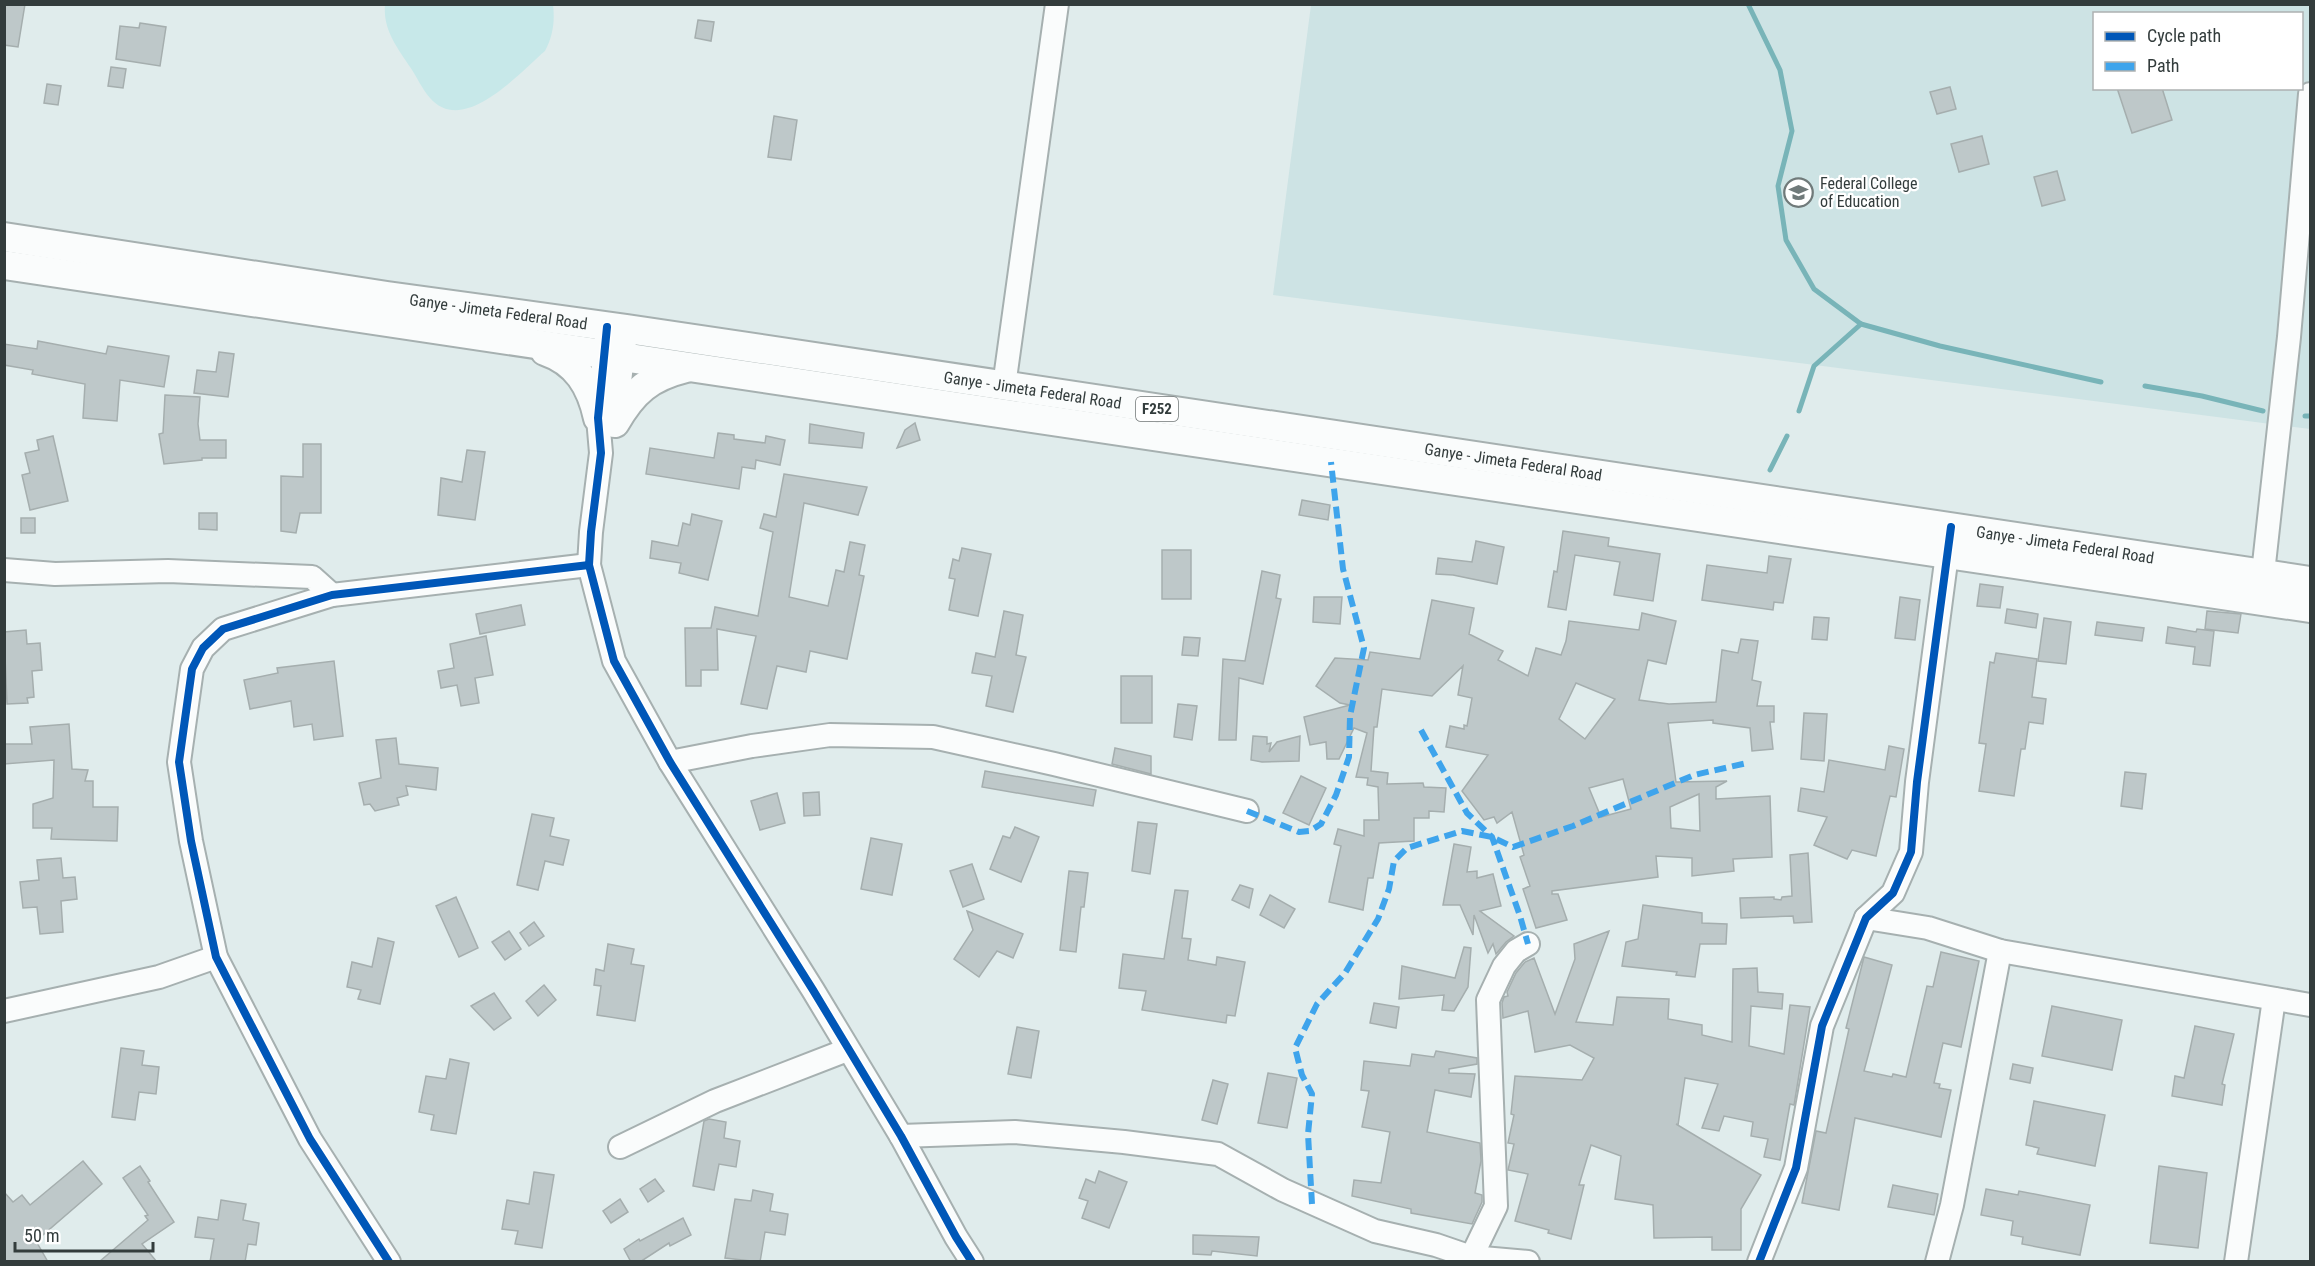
<svg xmlns="http://www.w3.org/2000/svg" width="2315" height="1266" font-family="'Roboto Condensed',sans-serif">
<style>
.built{fill:#cde3e4;fill-rule:evenodd}
.green{fill:#c7e8e9}
.lines{fill:none;stroke-linecap:round;stroke-linejoin:round}
.stream{stroke:#78b4b8;stroke-width:5}
.building{fill:#bec8c9;stroke:#a5aeae;stroke-width:1.5;fill-rule:evenodd}
.minor-casing{stroke:#a6b0b0;stroke-width:26}
.major-casing{stroke:#a6b0b0;stroke-width:32}
.minor{stroke:#fafcfc;stroke-width:22}
.major{stroke:#fafcfc;stroke-width:28}
.quiet{stroke:#3ea4ec;stroke-width:6;stroke-dasharray:12 6;stroke-linecap:butt}
.cycleway-casing{stroke:#fff;stroke-width:11}
.cycleway{stroke:#0057b8;stroke-width:8}
.labels{text-anchor:middle;dominant-baseline:central;stroke-width:4.5;stroke-linejoin:round;paint-order:stroke}
.shield{fill:#fff;stroke:#707676;stroke-width:1.5}
.shield-label{font-size:15px;font-weight:bold;fill:#333c3c}
.poi-label{font-size:16px;fill:#333c3c;stroke:#fff;text-anchor:start}
.street-label{font-size:16px;fill:#333c3c;stroke:#fff}
</style>
<rect width="100%" height="100%" fill="#e0ecec"/>
<path class="built" d="M1311,5H2310V429L1273,295ZM2094,14H2302V88H2094Z"/>
<path class="green" d="M385,5H553C555,21 553,36 545,51C520,72 464,137 430,98C422,89 417,77 410,67C397,47 383,30 385,5Z"/>
<g class="lines">
<g class="stream">
<polyline points="1748,4 1780,70 1792,131 1778,186 1786,240 1814,289 1861,324 1940,346 2101,382"/>
<polyline points="2145,386 2202,396 2263,411"/>
<polyline points="1799,411 1814,366 1861,324"/>
<polyline points="2305,416 2310,416"/>
<polyline points="1770,470 1787,436"/>
</g>
</g>
<g class="building">
<polygon points="4,4 25,4 18,47 4,45"/>
<polygon points="698,20 714,22 711,41 695,38"/>
<polygon points="140,23 166,27 160,66 116,59 120,26 139,28"/>
<polygon points="111,67 126,69 123,88 108,86"/>
<polygon points="47,84 61,86 58,105 44,103"/>
<polygon points="1950,87 1956,109 1937,114 1930,92"/>
<polygon points="2117,88 2162,88 2172,120 2132,133"/>
<polygon points="774,116 797,120 791,160 768,157"/>
<polygon points="1982,136 1989,164 1959,172 1951,144"/>
<polygon points="2057,171 2065,200 2042,206 2034,177"/>
<polygon points="38,341 106,354 108,346 169,356 164,387 120,380 117,421 83,418 85,384 32,374 33,370 4,365 4,344 37,349"/>
<polygon points="219,352 234,354 228,397 194,393 197,370 216,372"/>
<polygon points="165,395 200,397 198,424 200,440 226,440 226,458 202,458 202,460 164,464 159,434 163,433"/>
<polygon points="915,423 920,440 897,448 905,430"/>
<polygon points="810,424 864,433 862,448 809,443"/>
<polygon points="718,433 734,435 734,439 765,443 766,436 785,440 780,465 756,460 755,469 742,467 739,489 646,474 650,448 714,458"/>
<polygon points="53,436 68,501 30,510 22,475 30,473 25,453 39,450 37,440"/>
<polygon points="303,444 321,444 321,513 300,513 296,533 281,531 281,476 303,477"/>
<polygon points="467,450 485,452 475,520 438,515 441,478 462,482"/>
<polygon points="784,474 867,487 858,515 804,503 789,597 828,606 836,570 844,572 850,542 865,545 859,575 864,576 847,659 810,651 806,672 777,666 767,709 741,704 756,636 717,629 718,670 701,670 701,686 686,686 685,628 711,628 715,607 758,616 773,532 760,528 764,514 776,517"/>
<polygon points="1302,500 1330,505 1328,520 1299,515"/>
<polygon points="199,513 217,513 217,530 199,529"/>
<polygon points="692,514 722,521 708,580 679,573 681,563 650,558 652,541 678,546 683,523 690,525"/>
<rect x="21" y="518" width="14" height="15"/>
<polygon points="1563,531 1609,538 1608,546 1660,554 1653,601 1614,595 1620,562 1575,555 1566,610 1548,607 1554,571 1557,572"/>
<polygon points="1476,541 1504,547 1497,584 1453,575 1436,574 1438,558 1472,562"/>
<polygon points="962,548 991,554 978,616 949,610 955,579 949,578 953,559 959,561"/>
<rect x="1162" y="550" width="29" height="49"/>
<polygon points="1769,556 1791,559 1783,603 1774,602 1773,610 1702,600 1707,565 1767,573"/>
<polygon points="1262,571 1280,575 1276,598 1281,599 1263,684 1239,678 1236,740 1219,740 1223,659 1245,661"/>
<polygon points="1980,584 2003,587 2000,608 1977,606"/>
<polygon points="1314,597 1342,597 1340,624 1313,622"/>
<polygon points="1900,597 1920,600 1915,640 1895,638"/>
<path d="M1432,600L1474,608L1469,634L1503,651L1498,660L1528,676L1536,648L1561,655L1566,641L1569,621L1639,630L1642,613L1676,621L1666,664L1648,660L1639,700L1669,704L1716,702L1722,650L1738,653L1741,639L1758,641L1752,680L1761,682L1757,706H1774V722H1770L1773,749L1752,751L1750,728L1713,723V720L1668,723L1676,782L1727,781L1716,787V799L1770,796L1772,857L1733,859L1734,871L1692,876V858L1656,856L1658,877L1552,891V894H1558L1567,920L1536,928L1523,889L1530,886L1520,857L1524,855L1512,812L1497,823L1494,817L1484,820L1462,791L1488,755L1446,747L1450,726L1464,729V725L1467,726L1472,698L1458,695L1463,666L1432,696L1382,689L1377,727H1374L1371,771L1388,773L1387,784L1423,783L1424,787L1446,788L1444,812L1429,811V818H1414V841L1379,843L1373,878H1368L1363,910L1329,902L1341,846L1334,844L1338,829L1364,836V820H1379L1378,787L1367,785L1368,778L1356,777L1367,733L1354,728L1339,759H1327L1326,742L1310,745L1304,717L1350,705L1340,703L1316,686L1335,658L1368,660L1370,652L1420,659ZM1576,683L1615,699L1585,739L1559,719ZM1623,779L1631,809L1601,817L1589,788ZM1699,794L1700,831L1671,828L1670,807Z"/>
<polygon points="521,605 525,625 480,634 476,614"/>
<polygon points="2007,609 2038,614 2036,628 2005,623"/>
<polygon points="1004,611 1023,615 1016,655 1026,657 1013,712 986,706 992,676 972,673 976,653 995,657"/>
<polygon points="2207,611 2241,614 2238,633 2205,629"/>
<polygon points="1814,617 1829,618 1827,640 1812,639"/>
<polygon points="2044,618 2071,622 2066,664 2038,661"/>
<polygon points="2097,622 2144,628 2142,641 2095,635"/>
<polygon points="2168,627 2196,632 2197,629 2214,631 2210,666 2193,664 2195,647 2166,643"/>
<polygon points="26,630 27,644 40,643 42,670 32,671 34,697 27,698 28,703 7,704 4,632"/>
<polygon points="486,636 493,675 475,678 479,703 461,706 457,685 441,688 438,671 454,668 450,644"/>
<polygon points="1184,637 1200,638 1198,656 1182,655"/>
<polygon points="1996,653 2037,659 2032,697 2046,699 2043,724 2029,722 2025,749 2021,749 2014,796 1979,791 1986,744 1979,743 1990,662 1994,663"/>
<polygon points="334,661 343,736 314,740 312,724 294,727 291,701 250,709 244,680 278,673 277,668"/>
<rect x="1121" y="676" width="31" height="47"/>
<polygon points="1178,704 1197,706 1192,740 1174,737"/>
<polygon points="1804,713 1827,714 1824,761 1801,759"/>
<polygon points="69,724 72,769 88,770 85,781 93,781 93,807 118,807 117,841 51,839 52,828 33,828 33,804 53,798 54,760 4,764 4,744 32,744 30,727"/>
<polygon points="1253,736 1267,737 1267,744 1271,743 1269,752 1277,742 1300,736 1299,761 1262,762 1251,760"/>
<polygon points="396,738 399,764 438,768 436,790 406,786 408,795 397,798 399,805 375,811 370,804 364,805 359,783 381,778 376,740"/>
<polygon points="1889,746 1904,749 1896,797 1890,796 1876,856 1852,850 1847,859 1814,845 1827,817 1798,811 1801,788 1824,792 1829,760 1885,770"/>
<polygon points="1115,748 1151,756 1151,774 1112,764"/>
<polygon points="985,771 1096,790 1093,806 982,787"/>
<polygon points="2125,772 2146,774 2142,809 2121,806"/>
<polygon points="1301,776 1326,788 1309,825 1283,813"/>
<polygon points="819,792 820,815 804,816 803,793"/>
<polygon points="777,793 785,823 760,830 751,801"/>
<polygon points="532,814 554,818 550,836 569,840 563,865 545,861 538,890 517,885"/>
<polygon points="1138,822 1157,824 1150,874 1132,871"/>
<polygon points="1015,827 1039,837 1021,882 990,869 1003,836 1010,838"/>
<polygon points="871,838 902,844 892,895 861,889"/>
<polygon points="1454,844 1471,847 1467,872 1477,871 1477,878 1493,874 1501,906 1480,911 1514,936 1506,942 1496,954 1493,944 1488,953 1474,915 1473,935 1460,905 1443,905"/>
<polygon points="1808,853 1812,922 1794,923 1793,916 1741,918 1740,898 1774,897 1774,899 1781,900 1782,897 1792,896 1790,855"/>
<polygon points="61,858 63,878 75,877 77,899 61,901 63,932 40,934 37,907 23,908 20,882 39,880 37,860"/>
<polygon points="972,864 984,899 963,907 950,871"/>
<polygon points="1069,871 1088,873 1084,907 1081,907 1076,952 1060,950"/>
<polygon points="1240,885 1253,889 1249,908 1232,900"/>
<polygon points="1175,890 1188,891 1182,938 1191,939 1188,960 1216,965 1217,957 1245,962 1235,1016 1227,1015 1226,1023 1142,1010 1146,991 1119,988 1123,954 1164,959"/>
<polygon points="1270,895 1295,909 1284,928 1260,915"/>
<polygon points="456,897 478,948 459,957 436,906"/>
<polygon points="1643,905 1702,913 1702,923 1727,924 1726,944 1700,944 1695,977 1676,975 1677,972 1622,966 1626,942 1638,939"/>
<polygon points="967,911 1023,934 1013,958 997,951 979,977 954,959 973,930"/>
<polygon points="534,922 544,936 529,946 520,933"/>
<polygon points="509,931 521,949 505,960 492,942"/>
<polygon points="1609,931 1576,1022 1613,1025 1617,997 1669,999 1668,1019 1702,1025 1702,1035 1732,1042 1733,969 1757,968 1758,992 1783,994 1782,1009 1751,1006 1749,1046 1784,1054 1790,1005 1810,1007 1794,1105 1790,1104 1780,1160 1764,1157 1768,1139 1751,1136 1753,1122 1724,1116 1719,1131 1702,1128 1718,1084 1685,1078 1678,1125 1676,1124 1761,1175 1741,1209 1741,1250 1712,1250 1712,1237 1654,1238 1653,1205 1615,1199 1621,1156 1591,1145 1579,1185 1584,1185 1571,1239 1548,1233 1549,1230 1515,1221 1528,1174 1508,1170 1514,1144 1508,1143 1514,1115 1511,1114 1515,1076 1582,1080 1594,1058 1570,1045 1535,1052 1528,1011 1503,1018 1502,1003 1504,997 1508,996 1507,992 1516,973 1525,962 1534,958 1555,1014 1575,959 1574,944"/>
<polygon points="378,938 394,942 380,1004 358,999 361,990 347,987 352,962 372,967"/>
<polygon points="608,944 634,949 631,964 644,966 635,1021 597,1015 601,986 594,985 596,969 604,971"/>
<polygon points="1464,947 1471,948 1468,987 1454,1011 1442,1010 1444,995 1399,999 1402,966 1455,978"/>
<polygon points="1941,952 1979,961 1961,1047 1943,1043 1934,1083 1940,1084 1939,1088 1951,1090 1941,1137 1855,1118 1839,1210 1802,1203 1816,1131 1826,1133 1849,1029 1846,1028 1864,957 1892,965 1864,1071 1892,1077 1893,1074 1906,1077 1927,986 1933,987"/>
<polygon points="544,985 556,1000 538,1016 526,1001"/>
<polygon points="494,993 511,1018 494,1030 471,1006"/>
<polygon points="1374,1003 1399,1007 1396,1028 1370,1023"/>
<polygon points="2052,1006 2122,1020 2112,1070 2042,1056"/>
<polygon points="2195,1026 2234,1034 2222,1084 2225,1085 2222,1105 2172,1096 2175,1076 2184,1078"/>
<polygon points="1017,1027 1039,1031 1031,1078 1008,1074"/>
<polygon points="121,1048 144,1051 142,1065 159,1067 156,1094 139,1092 135,1120 112,1117"/>
<polygon points="1436,1051 1477,1058 1477,1064 1449,1069 1449,1073 1475,1074 1471,1097 1435,1090 1427,1132 1480,1143 1481,1161 1475,1193 1482,1195 1482,1202 1472,1224 1411,1213 1411,1209 1352,1196 1354,1180 1381,1183 1390,1132 1362,1127 1369,1091 1361,1090 1364,1061 1410,1066 1412,1054 1434,1057"/>
<polygon points="450,1059 469,1063 456,1134 431,1130 434,1115 419,1112 426,1076 446,1079"/>
<polygon points="2013,1064 2033,1068 2030,1083 2010,1079"/>
<polygon points="1268,1073 1297,1078 1287,1128 1258,1123"/>
<polygon points="1213,1080 1228,1084 1217,1124 1202,1120"/>
<polygon points="2034,1101 2105,1115 2095,1166 2037,1154 2039,1148 2026,1145"/>
<polygon points="709,1119 726,1122 724,1138 740,1141 736,1167 719,1164 714,1190 693,1186 704,1121"/>
<polygon points="83,1161 102,1184 36,1241 48,1262 4,1262 4,1192 13,1202 22,1195 30,1205"/>
<polygon points="140,1166 150,1181 148,1182 174,1222 142,1244 157,1262 99,1262 148,1220 145,1216 148,1215 123,1178"/>
<polygon points="2159,1166 2207,1173 2198,1248 2150,1243"/>
<polygon points="1099,1171 1127,1182 1109,1228 1082,1218 1088,1201 1079,1198 1086,1179 1095,1183"/>
<polygon points="534,1172 554,1175 542,1248 515,1244 518,1231 502,1229 507,1200 529,1204"/>
<polygon points="655,1179 664,1191 648,1202 640,1189"/>
<polygon points="1893,1185 1938,1194 1934,1215 1888,1207"/>
<polygon points="1986,1189 2018,1195 2019,1191 2090,1205 2080,1255 2022,1244 2023,1237 2011,1235 2013,1221 1981,1215"/>
<polygon points="753,1190 773,1194 770,1211 788,1214 785,1235 765,1232 760,1262 725,1258 735,1199 751,1201"/>
<polygon points="620,1199 628,1212 611,1223 603,1211"/>
<polygon points="221,1200 246,1204 243,1220 259,1223 256,1245 248,1244 245,1262 210,1262 214,1239 195,1237 198,1217 218,1220"/>
<polygon points="683,1218 691,1235 670,1246 669,1243 640,1262 631,1262 624,1249 639,1239 640,1241"/>
<polygon points="1193,1235 1259,1237 1257,1256 1212,1251 1211,1255 1193,1254"/>
</g>
<g class="lines">
<defs>
<g id="minor">
<polyline points="606,337 598,418 601,453 591,532 589,565 614,661 670,762 813,990 901,1136 956,1237 972,1262"/>
<polyline points="1004,386 1057,4"/>
<polyline points="615,422 625,341"/>
<polyline points="4,570 55,574 168,571 312,577 332,595"/>
<polyline points="2263,573 2289,337 2310,94"/>
<polyline points="670,762 752,746 830,735 933,737 1054,764 1247,811"/>
<polyline points="1866,918 1928,928 2000,951 2310,1005"/>
<polyline points="4,1011 159,977 216,957"/>
<polyline points="901,1136 1015,1132 1124,1142 1218,1154 1283,1190 1375,1231 1436,1245 1471,1257 1528,1262"/>
<polyline points="620,1147 715,1101 847,1050"/>
<polyline points="389,1262 310,1139 216,957 191,841 179,762 192,669 203,648 223,629 332,595 589,565"/>
<polyline points="1469,1262 1496,1206 1488,1000 1504,966 1516,951 1528,944"/>
<polyline points="1759,1262 1796,1168 1822,1026 1866,918 1893,893 1911,852 1917,782 1949,539"/>
<polyline points="1937,1262 1952,1205 2000,951"/>
<polyline points="2236,1262 2274,999"/>
</g>
<g id="major">
<path id="s1" d="M4,237L387,296L627,329L2310,581"/>
<polyline points="4,265 2310,608"/>
<path d="M545,351C577,362 591,386 598,418"/>
<path d="M615,423C633,391 650,377 686,368"/>
</g>
</defs>
<use href="#minor" class="minor-casing"/>
<use href="#major" class="major-casing"/>
<use href="#minor" class="minor"/>
<use href="#major" class="major"/>
<g class="quiet">
<polyline points="1421,730 1467,813 1492,837 1520,916 1528,944"/>
<polyline points="1247,811 1299,832 1310,831 1321,824 1336,795 1349,757 1350,716 1364,648 1343,569 1331,462"/>
<polyline points="1312,1204 1308,1134 1312,1094 1302,1075 1295,1048 1317,1004 1345,973 1378,919 1389,889 1394,861 1407,848 1462,831 1492,837 1513,847 1573,826 1694,775 1747,763"/>
</g>
<defs>
<g id="cycleway">
<polyline points="607,327 598,418 601,453 591,532 589,565 614,661 670,762 813,990 901,1136 956,1237 972,1262"/>
<polyline points="389,1262 310,1139 216,957 191,841 179,762 192,669 203,648 223,629 332,595 589,565"/>
<polyline points="1759,1262 1796,1168 1822,1026 1866,918 1893,893 1911,852 1917,782 1951,527"/>
</g>
</defs>
<use href="#cycleway" class="cycleway-casing"/>
<use href="#cycleway" class="cycleway"/>
</g>
<defs>
<symbol id="school-ring" viewBox="-11 -11 22 22"><circle r="9.5" fill="#fff" stroke="#707a7a" stroke-width="1.5"/><path d="M0-5L7-2L0 1L-7-2ZM-4 1L0 2.5L4 1V4Q0 6-4 4Z" fill="#707a7a"/></symbol>
</defs>
<g fill-rule="evenodd">
<use href="#school-ring" x="1782" y="176" width="33" height="33"/>
</g>
<g class="labels">
<rect class="shield" x="1136" y="397" width="42" height="24" rx="4.5"/>
<g class="shield-label">
<text x="1157" y="409">F252</text>
</g>
<g class="poi-label">
<text x="1820" y="183">Federal College<tspan x="1820" dy="18">of Education</tspan></text>
</g>
<g class="street-label">
<text stroke="none"><textPath href="#s1" startOffset="500">Ganye - Jimeta Federal Road</textPath></text>
<text stroke="none"><textPath href="#s1" startOffset="1040">Ganye - Jimeta Federal Road</textPath></text>
<text stroke="none"><textPath href="#s1" startOffset="1526">Ganye - Jimeta Federal Road</textPath></text>
<text stroke="none"><textPath href="#s1" startOffset="2084">Ganye - Jimeta Federal Road</textPath></text>
</g>
</g>
<rect width="2315" height="1266" fill="none" stroke="#333c3c" stroke-width="12"/>
<rect x="2093" y="12" width="210" height="78" fill="#ffffff" stroke="#adb1b1" stroke-width="1.5"/>
<rect x="2105" y="32" width="30" height="9" fill="#0057b8" stroke="#adb1b1" stroke-width="1.5"/>
<text x="2147" y="42" font-size="18" fill="#333c3c">Cycle path</text>
<rect x="2105" y="62" width="30" height="9" fill="#3ea4ec" stroke="#adb1b1" stroke-width="1.5"/>
<text x="2147" y="72" font-size="18" fill="#333c3c">Path</text>
<path d="M15 1242v9h138v-9" fill="none" stroke="#333c3c" stroke-width="3"/>
<text x="24" y="1242" font-size="18" fill="#333c3c" stroke="#ffffff" stroke-width="4.5" paint-order="stroke">50 m</text>
</svg>
